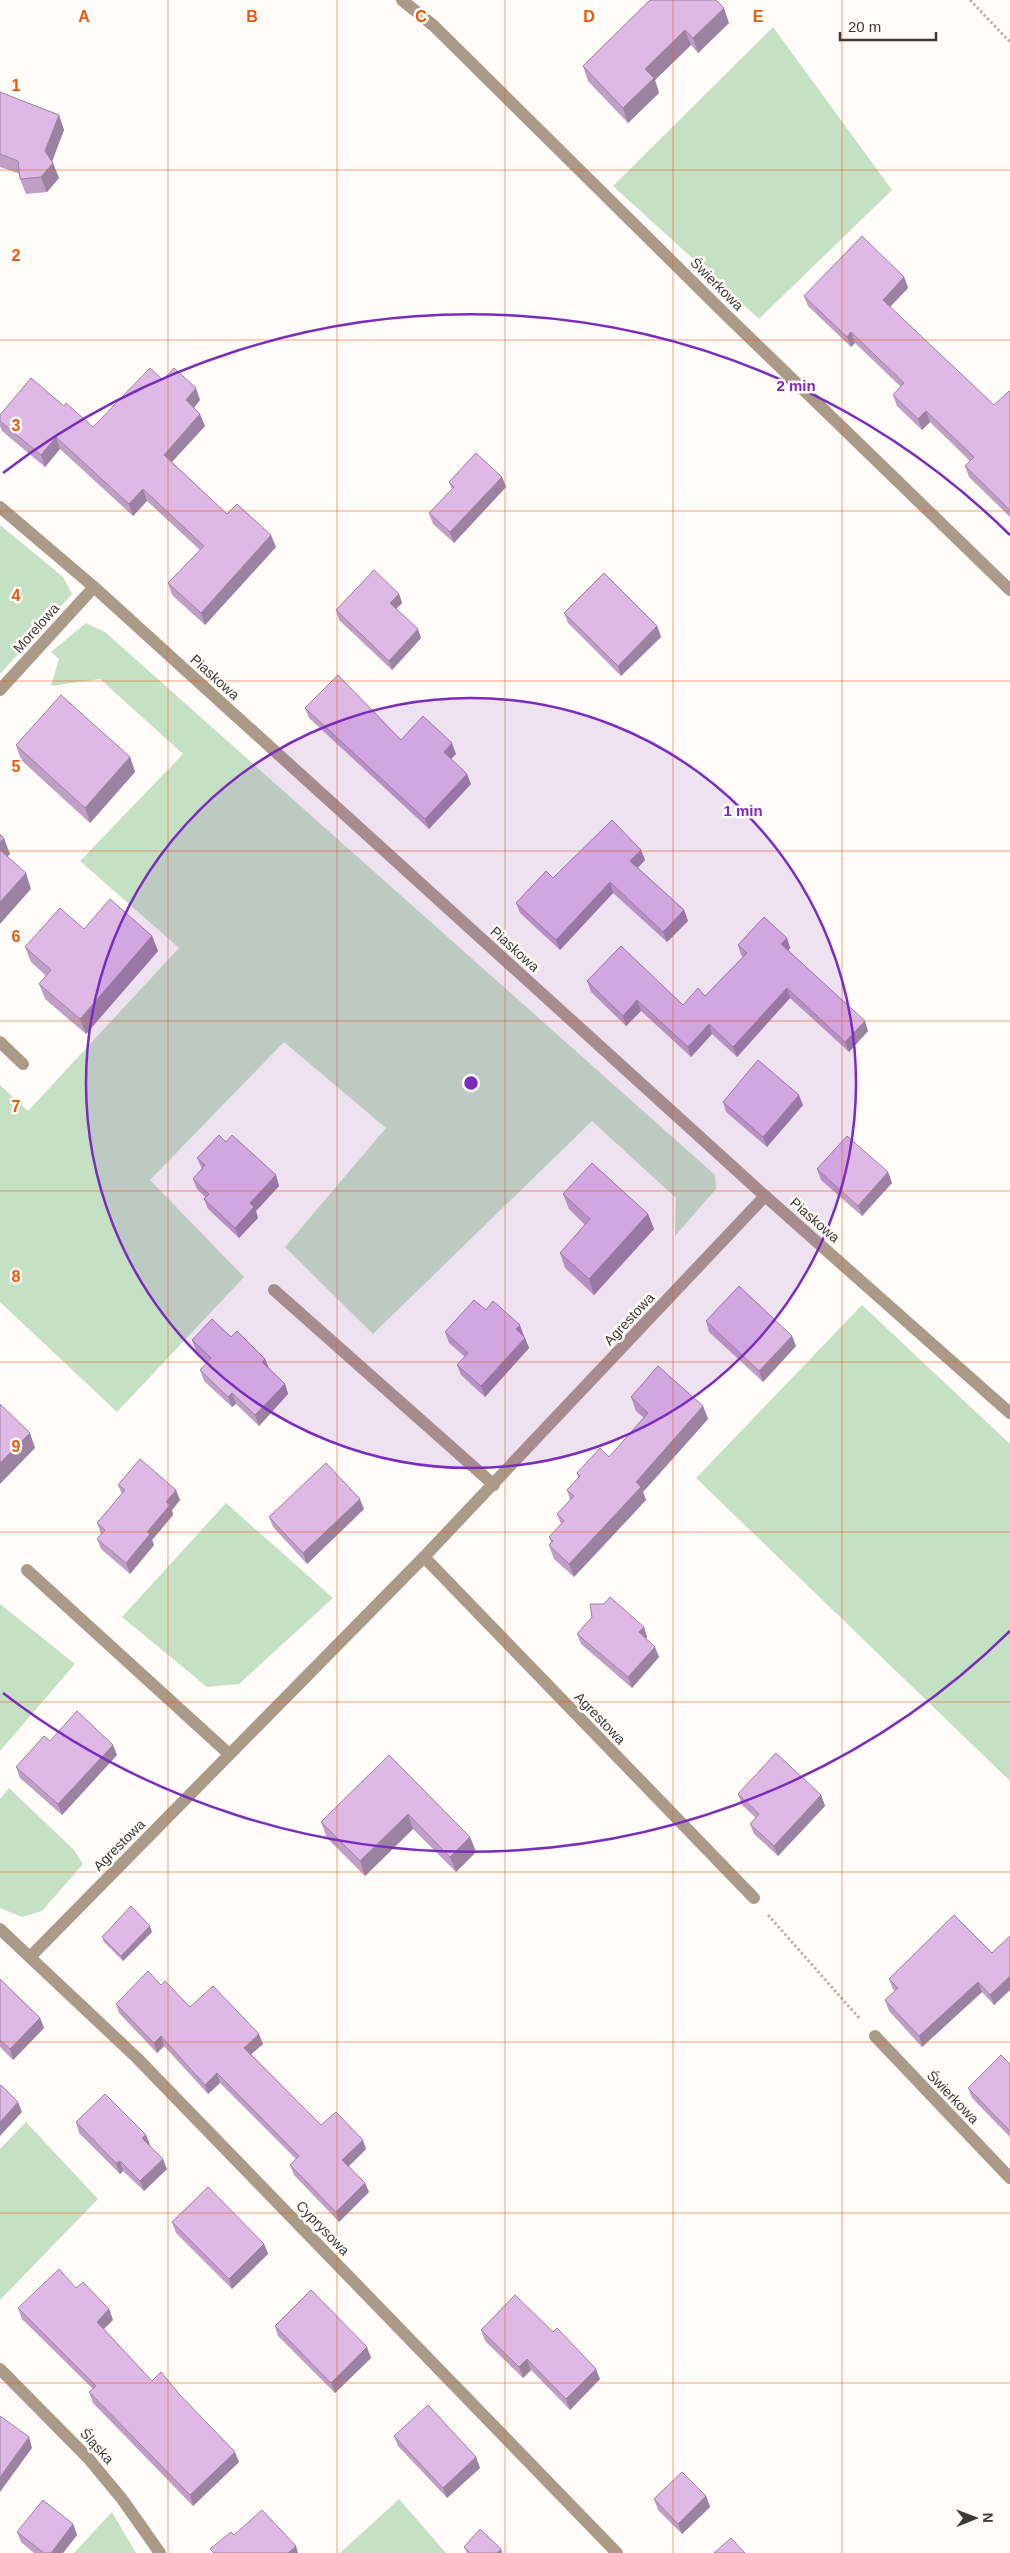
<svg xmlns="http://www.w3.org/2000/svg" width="1010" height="2553" font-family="Helvetica,sans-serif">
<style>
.green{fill:#c5e1c3}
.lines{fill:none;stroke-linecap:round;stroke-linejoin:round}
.path{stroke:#b8b4b1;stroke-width:3;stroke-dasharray:2.5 2.5;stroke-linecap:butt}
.minor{stroke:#ac9a88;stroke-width:12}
.wall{fill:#c09fc6}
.shaded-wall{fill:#9c82a1}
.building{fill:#dfb9e6;stroke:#9c82a1}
.grid{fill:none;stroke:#e8590c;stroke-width:1;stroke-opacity:0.55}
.ring{fill:none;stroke:#7b2cbf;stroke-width:2.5}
.labels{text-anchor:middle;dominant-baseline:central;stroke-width:5;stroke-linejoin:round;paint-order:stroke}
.street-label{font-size:14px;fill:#3f3934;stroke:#fefbf8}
.grid-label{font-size:16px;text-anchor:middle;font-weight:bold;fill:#e8590c;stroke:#fefbf8;stroke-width:5;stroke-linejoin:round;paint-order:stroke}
.centre{fill:#7b2cbf;stroke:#fefbf8;stroke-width:2.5}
.ring-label{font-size:15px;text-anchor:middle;font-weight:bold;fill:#7b2cbf;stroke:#fefbf8;stroke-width:5;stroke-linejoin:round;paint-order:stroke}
</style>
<rect width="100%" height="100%" fill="#fefbf8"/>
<g class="green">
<polygon points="773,27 892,190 759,319 613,186"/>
<polygon points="0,525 63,577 72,594 0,674"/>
<polygon points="86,623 105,632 715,1175 716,1189 675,1236 676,1198 592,1121 373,1334 285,1247 386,1128 284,1042 150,1180 244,1277 117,1412 0,1302 0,1085 28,1111 179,948 80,861 183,754 100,679 51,686 59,659 51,652"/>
<polygon points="862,1305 1010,1444 1010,1781 696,1478"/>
<polygon points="226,1503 333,1598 239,1684 207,1687 122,1617"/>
<polygon points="0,1604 75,1664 0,1751"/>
<polygon points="9,1788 74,1850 83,1864 42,1911 22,1917 0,1908 0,1799"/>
<polygon points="26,2122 98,2199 0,2300 0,2149"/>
<polygon points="399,2499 446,2553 340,2553"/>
<polygon points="112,2512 136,2553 74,2553"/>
</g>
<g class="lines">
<g class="path">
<polyline points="970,0 1010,42"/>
<polyline points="768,1915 860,2019"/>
</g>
<g class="minor">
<polyline points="402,0 434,26 718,307 1010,590"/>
<polyline points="0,507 94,587 765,1196 1010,1413"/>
<polyline points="0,690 94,587"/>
<polyline points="0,1042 23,1064"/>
<polyline points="274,1290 494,1485"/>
<polyline points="424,1557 754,1898"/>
<polyline points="27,1570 229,1754"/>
<polyline points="0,1929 137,2058 617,2553"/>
<polyline points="30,1957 424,1557 765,1196"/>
<polyline points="875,2036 1010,2178"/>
<polyline points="0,2369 88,2458 122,2499 160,2553"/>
</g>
</g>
<g class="wall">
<polygon points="650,0 729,23 698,53 691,45 655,80 659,93 628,123 588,81 583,66"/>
<polygon points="0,92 59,115 64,130 52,162 59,178 47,192 26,194 20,179 20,174 0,167"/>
<polygon points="904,277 908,288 890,307 994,405 1010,392 1010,517 969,477 965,466 970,461 930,422 922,430 897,406 893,395 901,387 855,343 851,347 808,306 804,296"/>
<polygon points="163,380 200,400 194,408 205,426 172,462 227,514 276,547 205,625 172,595 168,583 200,550 147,501 133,516 60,449 45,467 2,431 0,426 0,415 64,406 93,427"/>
<polygon points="502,477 506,487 454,543 433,524 429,513 452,489 449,482"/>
<polygon points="399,594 402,603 396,609 421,638 392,670 339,620 336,610"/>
<polygon points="564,613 657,626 661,637 621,676 568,623"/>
<polygon points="305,708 401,740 456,754 451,759 471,784 429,829 309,718"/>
<polygon points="16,745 130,757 135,772 90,823 21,760"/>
<polygon points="641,850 645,860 638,868 684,910 688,921 667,942 613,893 560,950 520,913 516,903 553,878"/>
<polygon points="84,929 152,936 158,951 86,1034 45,999 39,984 46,976 31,962 25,947"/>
<polygon points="787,938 790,948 788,950 868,1031 849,1052 790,998 737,1057 712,1034 691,1057 641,1011 626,1026 591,992 587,981 683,1005 705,996 743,957 741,955 738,945"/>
<polygon points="723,1102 803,1105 767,1147 726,1112"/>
<polygon points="226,1142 276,1175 279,1186 256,1211 258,1218 239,1238 208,1209 204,1199 206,1198 197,1189 193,1179 202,1169 197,1158"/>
<polygon points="817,1169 888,1172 892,1183 862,1216 821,1180"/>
<polygon points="563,1194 648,1214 654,1229 594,1295 565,1268 560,1253 585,1225 569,1209"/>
<polygon points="486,1310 524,1336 529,1348 485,1397 461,1375 457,1365 465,1357 449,1343 445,1332"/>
<polygon points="706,1321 792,1336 796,1346 763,1382 709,1332"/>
<polygon points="231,1337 265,1359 269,1368 285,1384 288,1394 259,1426 236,1404 232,1407 204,1381 200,1370 208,1362 196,1351 192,1340"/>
<polygon points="631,1397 703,1406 708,1419 643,1492 646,1500 574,1577 554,1559 549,1545 551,1543 549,1537 561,1524 557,1514 570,1500 567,1490 578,1478 577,1473 609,1457 644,1418 636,1411"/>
<polygon points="118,1485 180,1500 172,1510 173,1515 152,1540 154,1545 130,1574 101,1549 97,1539 101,1534 97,1523 122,1494"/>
<polygon points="364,1509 307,1564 273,1527 269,1517"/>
<polygon points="644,1627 647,1637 646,1639 659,1657 632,1688 581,1644 577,1634"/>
<polygon points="50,1741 117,1755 62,1815 20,1778 16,1767"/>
<polygon points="389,1755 470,1837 476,1852 456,1872 413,1829 365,1876 327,1838 321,1822"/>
<polygon points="738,1794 821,1795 825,1806 778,1856 754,1834 750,1824 756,1818 742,1805"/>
<polygon points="152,1932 123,1961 104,1942 102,1937"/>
<polygon points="1010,1936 1010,1990 994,2005 982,1992 922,2047 889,2011 885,2000 895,1991 893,1989 889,1979 992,1953"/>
<polygon points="0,1979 40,2018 44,2028 13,2060 0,2047"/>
<polygon points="161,1985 190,2007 263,2044 251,2054 321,2125 366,2149 349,2166 365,2183 369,2192 339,2222 294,2175 290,2165 296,2159 220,2083 208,2094 164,2046 157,2053 119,2013 116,2004"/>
<polygon points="1010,2064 1010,2137 972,2098 968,2088"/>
<polygon points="76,2122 146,2135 150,2145 167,2169 144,2191 123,2171 120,2174 79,2133"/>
<polygon points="172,2222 264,2244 268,2254 232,2289 176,2233"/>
<polygon points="76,2288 109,2309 113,2320 104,2329 152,2381 180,2395 239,2462 193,2506 93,2403 89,2392 93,2389 22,2319 18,2308"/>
<polygon points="275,2326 371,2358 335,2393 278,2336"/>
<polygon points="481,2330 600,2379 570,2410 531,2370 523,2378 485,2341"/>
<polygon points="394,2436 476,2457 480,2468 447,2498 398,2446"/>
<polygon points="706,2496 710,2507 682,2534 658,2510 654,2499"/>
<polygon points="73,2524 77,2535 63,2553 34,2553 21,2542 17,2532"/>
<polygon points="464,2547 501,2549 502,2553 467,2553"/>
</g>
<g class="shaded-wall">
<polygon points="724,8 729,23 698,53 693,38"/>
<polygon points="685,30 691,45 655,80 659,93 628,123 623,108 645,69"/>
<polygon points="59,115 64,130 50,166 53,163 59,178 47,192 41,177 45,151"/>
<polygon points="904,277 908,288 887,310 883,300"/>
<polygon points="851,332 855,343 851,347 847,337"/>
<polygon points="196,388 200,400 190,412 186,400"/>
<polygon points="926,411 930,422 922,430 918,419"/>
<polygon points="200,414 205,426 168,466 164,455"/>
<polygon points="56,437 60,449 45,467 41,455"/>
<polygon points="502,477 506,487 454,543 450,532"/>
<polygon points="143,489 147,501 133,516 129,504"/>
<polygon points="271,535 276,547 205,625 201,613"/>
<polygon points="399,594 402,603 393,612 390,603"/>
<polygon points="657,626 661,637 621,676 618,666"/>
<polygon points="418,629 421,638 392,670 389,661"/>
<polygon points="452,743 456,754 448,762 444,752"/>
<polygon points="130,757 135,772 90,823 85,808"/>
<polygon points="467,774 471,784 429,829 425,819"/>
<polygon points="4,838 10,854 2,862 0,856 0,843"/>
<polygon points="641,850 645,860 634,871 630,861"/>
<polygon points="26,873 31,889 0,924 0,902"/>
<polygon points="610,882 613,893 560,950 556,940"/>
<polygon points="684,910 688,921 667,942 663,932"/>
<polygon points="152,936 158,951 86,1034 80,1019"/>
<polygon points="787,938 790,948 785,954 781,944"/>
<polygon points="787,988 790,998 737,1057 733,1047"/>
<polygon points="637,1000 641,1011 626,1026 623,1016"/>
<polygon points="865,1021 868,1031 849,1052 845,1042"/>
<polygon points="709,1024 712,1034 691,1057 688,1047"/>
<polygon points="799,1095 803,1105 767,1147 763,1137"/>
<polygon points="888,1172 892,1183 862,1216 858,1206"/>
<polygon points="276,1175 279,1186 256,1211 258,1218 239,1238 235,1228 250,1203"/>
<polygon points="648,1214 654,1229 594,1295 589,1279"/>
<polygon points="520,1325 524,1336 520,1340 516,1329"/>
<polygon points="792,1336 796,1346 763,1382 759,1371"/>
<polygon points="525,1338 529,1348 485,1397 481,1386"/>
<polygon points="265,1359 269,1369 262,1362"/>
<polygon points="285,1384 288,1394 259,1426 255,1415"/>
<polygon points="232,1393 236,1404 232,1407 228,1397"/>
<polygon points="703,1406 708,1419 643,1492 646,1500 574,1577 569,1564 636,1482"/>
<polygon points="30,1433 35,1448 0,1484 0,1463"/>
<polygon points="176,1490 180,1500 172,1510 173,1515 152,1540 154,1545 130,1574 126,1563 166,1502"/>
<polygon points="360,1499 364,1509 307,1564 303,1553"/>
<polygon points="644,1627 647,1637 643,1642 639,1632"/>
<polygon points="655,1647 659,1657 632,1688 628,1677"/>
<polygon points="113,1745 117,1755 62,1815 58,1804"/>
<polygon points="821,1795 825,1806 778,1856 774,1846"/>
<polygon points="408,1814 413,1829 365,1876 360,1861"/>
<polygon points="470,1837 476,1852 456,1872 450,1857"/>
<polygon points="150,1926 152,1932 123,1961 121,1956"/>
<polygon points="1010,1976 1010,1990 994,2005 990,1995"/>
<polygon points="978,1982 982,1992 922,2047 919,2036"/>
<polygon points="40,2018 44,2028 13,2060 10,2049"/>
<polygon points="259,2034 263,2044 248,2057 244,2048"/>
<polygon points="161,2036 164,2046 157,2053 154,2043"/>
<polygon points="217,2073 220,2083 208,2094 205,2085"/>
<polygon points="18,2102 22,2112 0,2136 0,2122"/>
<polygon points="146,2135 150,2145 142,2138"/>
<polygon points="363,2140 366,2149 346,2169 342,2160"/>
<polygon points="163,2159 167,2169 144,2191 140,2181"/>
<polygon points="120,2161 123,2171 120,2174 116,2163"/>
<polygon points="365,2183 369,2192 339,2222 336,2212"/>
<polygon points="264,2244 268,2254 232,2289 229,2279"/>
<polygon points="109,2309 113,2320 100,2332 97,2322"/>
<polygon points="367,2347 371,2358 335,2393 331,2383"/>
<polygon points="527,2359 531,2370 523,2378 519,2367"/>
<polygon points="596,2369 600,2379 570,2410 566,2399"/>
<polygon points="29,2437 32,2448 0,2492 0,2477"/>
<polygon points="235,2452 239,2462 193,2506 190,2495"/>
<polygon points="476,2457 480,2468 447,2498 443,2488"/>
<polygon points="706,2496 710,2507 682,2534 678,2524"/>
<polygon points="73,2524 77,2535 63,2553 51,2553"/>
<polygon points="296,2546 298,2553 288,2553"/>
<polygon points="501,2549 502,2553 497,2553"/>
</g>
<g class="building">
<polygon points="650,0 716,0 724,8 693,38 685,30 645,69 654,78 623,108 583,66"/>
<polygon points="0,92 59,115 45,151 53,163 41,177 20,179 18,161 0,154"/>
<polygon points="862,236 904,277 883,300 994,405 1009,391 1010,392 1010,510 965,466 974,457 926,411 918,419 893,395 904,383 851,332 847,337 804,296"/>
<polygon points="150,368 163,380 174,368 196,388 186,400 200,414 164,455 227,514 237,504 271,535 201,613 168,583 204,546 143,489 129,504 56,437 41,455 0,421 0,415 31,378 64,406 66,403 93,427"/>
<polygon points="476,453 502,477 450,532 429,513 454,487 449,482"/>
<polygon points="374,570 399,594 390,603 418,629 389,661 336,610"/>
<polygon points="604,573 657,626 618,666 564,613"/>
<polygon points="338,675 401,740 423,716 452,743 444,752 467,774 425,819 305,708"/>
<polygon points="61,695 130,757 85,808 16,745"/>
<polygon points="612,820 641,850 630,861 684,910 663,932 610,882 556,940 516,903 546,871 553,878"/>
<polygon points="0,834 4,838 0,843"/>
<polygon points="0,850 26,873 0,902"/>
<polygon points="110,899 152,936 80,1019 39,984 51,970 25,947 60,908 84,929"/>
<polygon points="764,917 787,938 781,944 865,1021 845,1042 787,988 733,1047 709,1024 688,1047 637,1000 623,1016 587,981 621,946 683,1005 698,988 705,996 747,953 738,945"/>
<polygon points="758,1060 799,1095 763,1137 723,1102"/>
<polygon points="219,1135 226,1142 232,1135 276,1175 250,1203 254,1207 235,1228 204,1199 209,1194 193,1179 205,1165 197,1158"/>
<polygon points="847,1136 888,1172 858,1206 817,1169"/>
<polygon points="592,1163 648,1214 589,1279 560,1253 590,1219 563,1194"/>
<polygon points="739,1286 792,1336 759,1371 706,1321"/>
<polygon points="474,1300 486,1310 493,1301 520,1325 516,1329 525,1338 481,1386 457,1365 468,1353 445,1332"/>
<polygon points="212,1319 231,1337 237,1331 265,1359 262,1362 285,1384 255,1415 232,1393 228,1397 200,1370 211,1358 192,1340"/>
<polygon points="658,1366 703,1406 636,1482 641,1487 569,1564 549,1545 553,1541 549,1537 564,1521 557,1514 574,1496 567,1490 580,1476 577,1473 600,1448 609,1457 648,1413 631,1397"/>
<polygon points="0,1404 30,1433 0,1463"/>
<polygon points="140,1459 176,1490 166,1502 170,1505 147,1532 150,1534 126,1563 97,1539 105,1530 97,1523 125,1490 118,1485"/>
<polygon points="326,1463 360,1499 303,1553 269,1517"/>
<polygon points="610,1597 644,1627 639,1632 655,1647 628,1677 577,1634 592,1617 590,1604 604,1604"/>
<polygon points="77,1711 113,1745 58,1804 16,1767 44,1736 50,1741"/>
<polygon points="776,1753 821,1795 774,1846 750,1824 759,1814 738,1794"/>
<polygon points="389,1755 470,1837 450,1857 408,1814 360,1861 321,1822"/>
<polygon points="131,1906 150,1926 121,1956 102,1937"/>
<polygon points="954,1915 992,1953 1010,1936 1010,1976 990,1995 978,1982 919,2036 885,2000 898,1988 889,1979"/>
<polygon points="148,1971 161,1985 165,1981 190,2007 213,1986 259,2034 244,2048 321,2125 336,2112 363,2140 342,2160 365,2183 336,2212 290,2165 299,2156 217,2073 205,2085 161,2036 154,2043 116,2004"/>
<polygon points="0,1979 40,2018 10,2049 0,2040"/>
<polygon points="1001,2055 1010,2064 1010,2131 968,2088"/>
<polygon points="1,2085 18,2102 0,2122 0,2086"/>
<polygon points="105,2094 146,2135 142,2138 163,2159 140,2181 120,2161 116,2163 76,2122"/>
<polygon points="208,2187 264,2244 229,2279 172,2222"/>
<polygon points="59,2269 76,2288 83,2282 109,2309 97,2322 152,2381 161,2372 180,2395 235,2452 190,2495 89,2392 96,2386 18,2308"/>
<polygon points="311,2290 367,2347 331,2383 275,2326"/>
<polygon points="515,2295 553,2332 557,2328 596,2369 566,2399 527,2359 519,2367 481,2330"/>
<polygon points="428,2405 476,2457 443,2488 394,2436"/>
<polygon points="0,2416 29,2437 0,2477"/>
<polygon points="682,2472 706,2496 678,2524 654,2499"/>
<polygon points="43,2500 73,2524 51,2553 44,2553 17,2532"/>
<polygon points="262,2510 296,2546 288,2553 214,2553 210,2549 231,2532 234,2535"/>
<polygon points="480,2529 501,2549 497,2553 470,2553 464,2547"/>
<polygon points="731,2538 745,2553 714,2553"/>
</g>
<path class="grid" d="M168,0V2553M337,0V2553M505,0V2553M673,0V2553M842,0V2553M0,170H1010M0,340H1010M0,511H1010M0,681H1010M0,851H1010M0,1021H1010M0,1191H1010M0,1362H1010M0,1532H1010M0,1702H1010M0,1872H1010M0,2042H1010M0,2213H1010M0,2383H1010"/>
<circle cx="471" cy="1083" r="385" fill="#7b2cbf" fill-opacity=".12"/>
<g class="ring">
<circle cx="471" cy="1083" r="385"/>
<path d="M1010 1631A769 769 0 0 1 3 1693M3 473A769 769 0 0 1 1010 535"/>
</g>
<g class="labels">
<g class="street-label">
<text transform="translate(717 284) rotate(45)">Świerkowa</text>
<text transform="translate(36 628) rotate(-48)">Morelowa</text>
<text transform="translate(215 677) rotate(42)">Piaskowa</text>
<text transform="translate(515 949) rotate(42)">Piaskowa</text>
<text transform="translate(815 1220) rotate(41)">Piaskowa</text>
<text transform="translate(629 1319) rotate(-47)">Agrestowa</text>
<text transform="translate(600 1718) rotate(46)">Agrestowa</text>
<text transform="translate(119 1845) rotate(-45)">Agrestowa</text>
<text transform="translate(953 2097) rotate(46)">Świerkowa</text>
<text transform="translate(323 2228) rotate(46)">Cyprysowa</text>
<text transform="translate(97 2446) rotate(48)">Śląska</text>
</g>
</g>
<g class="grid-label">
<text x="84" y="22">A</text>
<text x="252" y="22">B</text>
<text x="421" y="22">C</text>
<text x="589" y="22">D</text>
<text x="758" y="22">E</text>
<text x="16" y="91">1</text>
<text x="16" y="261">2</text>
<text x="16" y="431">3</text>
<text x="16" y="601">4</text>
<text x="16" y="772">5</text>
<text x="16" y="942">6</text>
<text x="16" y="1112">7</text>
<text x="16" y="1282">8</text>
<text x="16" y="1452">9</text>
</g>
<circle cx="471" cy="1083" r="8" class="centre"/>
<g class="ring-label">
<text x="796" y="391">2 min</text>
<text x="743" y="816">1 min</text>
</g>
<g transform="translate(975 2518) rotate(89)" stroke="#fefbf8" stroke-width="4" paint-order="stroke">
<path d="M0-4L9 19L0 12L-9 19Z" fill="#3f3934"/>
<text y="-8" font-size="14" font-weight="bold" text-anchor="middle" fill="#3f3934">N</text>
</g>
<path d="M840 32v8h96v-8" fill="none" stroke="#3f3934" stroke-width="2.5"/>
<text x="848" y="32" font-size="15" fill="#3f3934" stroke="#fefbf8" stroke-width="4" paint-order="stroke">20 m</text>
</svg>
